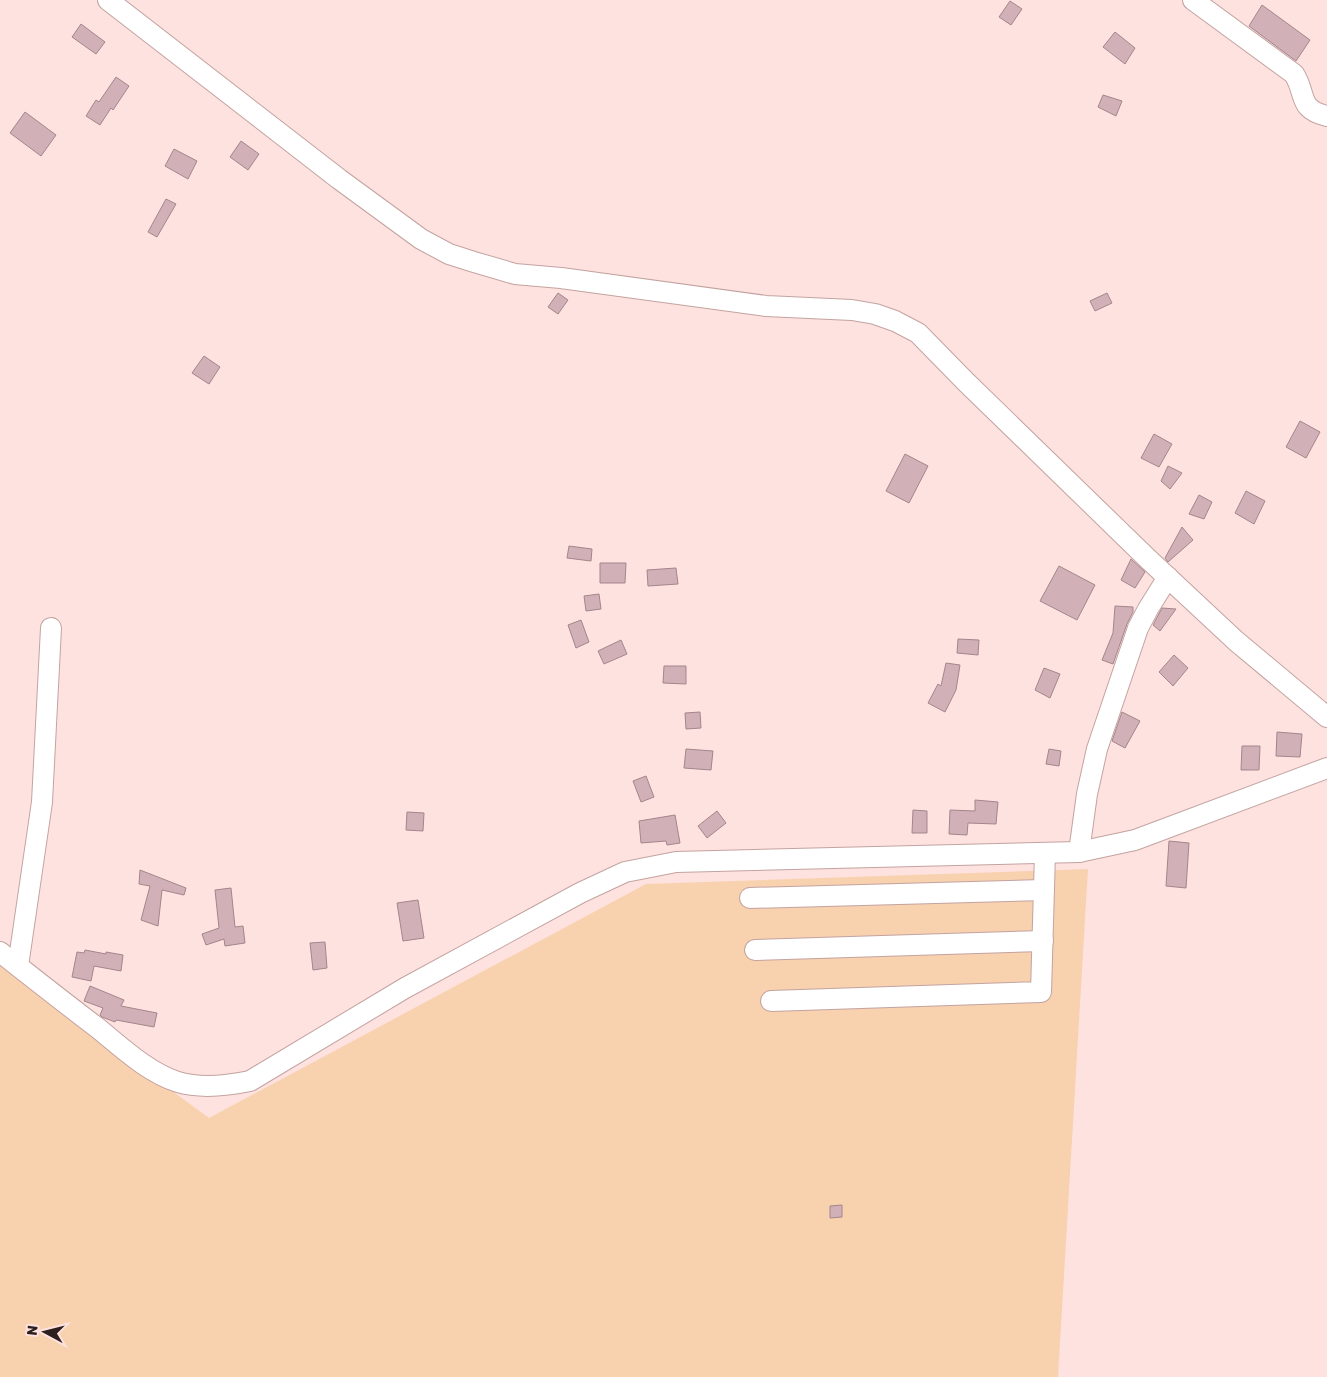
<svg xmlns="http://www.w3.org/2000/svg" width="1327" height="1377" font-family="Rubik,sans-serif">
<style>
.green{fill:#f8d1af}
.building{fill:#d1b1b7;stroke:#a4858b}
.lines{fill:none;stroke-linecap:round;stroke-linejoin:round}
.minor-casing{stroke:#c3a3a0;stroke-width:22}
.minor{stroke:#fff;stroke-width:20}
</style>
<rect width="100%" height="100%" fill="#fee2df"/>
<polygon class="green" points="1088,869 1058,1377 0,1377 0,965 209,1118 646,884"/>
<g class="building">
<polygon points="1010,1 1022,9 1011,25 999,17"/>
<polygon points="1262,5 1310,40 1296,61 1249,26"/>
<polygon points="81,24 105,42 96,54 72,37"/>
<polygon points="1115,32 1135,48 1125,64 1103,47"/>
<polygon points="116,77 129,86 113,110 111,108 100,125 86,116 96,100 99,102"/>
<polygon points="1103,95 1122,101 1116,116 1098,107"/>
<polygon points="25,112 56,135 41,156 10,133"/>
<polygon points="241,141 259,154 248,170 230,157"/>
<polygon points="174,149 197,161 188,179 165,166"/>
<polygon points="166,199 176,204 157,237 148,232"/>
<polygon points="558,293 568,300 558,314 548,307"/>
<polygon points="1107,293 1112,303 1095,311 1090,301"/>
<polygon points="204,356 220,367 209,384 192,373"/>
<polygon points="1300,421 1320,432 1306,458 1286,447"/>
<polygon points="1154,434 1172,444 1159,467 1141,458"/>
<polygon points="905,454 928,466 909,503 886,491"/>
<polygon points="1168,466 1182,473 1170,489 1161,481"/>
<polygon points="1246,491 1265,501 1254,524 1235,513"/>
<polygon points="1199,495 1212,502 1204,519 1189,514"/>
<polygon points="1182,527 1193,540 1168,562 1165,558"/>
<polygon points="569,546 592,549 591,561 567,558"/>
<polygon points="1131,559 1145,572 1135,588 1121,580"/>
<polygon points="600,563 626,563 625,583 600,583"/>
<polygon points="1059,566 1095,585 1077,620 1040,601"/>
<polygon points="676,568 678,584 648,586 647,570"/>
<polygon points="599,594 601,609 586,611 584,596"/>
<polygon points="1115,606 1133,607 1133,612 1127,624 1113,664 1102,660 1113,633"/>
<polygon points="1162,608 1176,609 1160,631 1153,625"/>
<polygon points="581,620 589,642 576,648 568,625"/>
<polygon points="958,639 979,640 978,655 957,653"/>
<polygon points="621,640 627,654 604,664 598,651"/>
<polygon points="1174,655 1188,668 1173,686 1159,672"/>
<polygon points="946,663 960,665 956,690 945,712 928,703 938,684 941,686"/>
<polygon points="664,666 686,666 686,684 663,683"/>
<polygon points="1044,668 1060,674 1050,698 1035,690"/>
<polygon points="700,712 701,728 686,729 685,713"/>
<polygon points="1122,712 1140,721 1125,748 1112,741"/>
<polygon points="1277,732 1302,734 1300,757 1276,756"/>
<polygon points="1242,746 1260,746 1259,770 1241,770"/>
<polygon points="686,749 713,751 711,770 684,768"/>
<polygon points="1049,749 1061,751 1059,766 1046,764"/>
<polygon points="646,776 654,797 641,802 633,781"/>
<polygon points="975,800 998,802 996,824 968,823 967,835 949,834 950,810 975,811"/>
<polygon points="913,810 927,811 927,833 912,833"/>
<polygon points="717,811 726,823 707,838 698,826"/>
<polygon points="407,812 424,813 423,831 406,830"/>
<polygon points="675,815 680,843 667,845 666,841 641,843 639,821"/>
<polygon points="1169,841 1189,843 1186,888 1166,886"/>
<polygon points="140,870 186,888 184,895 162,890 158,926 141,920 150,886 139,884"/>
<polygon points="231,888 235,927 243,926 245,943 225,946 224,939 206,945 202,934 219,928 215,890"/>
<polygon points="418,900 424,938 403,941 397,903"/>
<polygon points="325,942 327,968 313,970 310,943"/>
<polygon points="85,950 106,954 106,952 123,955 121,971 94,966 91,981 72,977 77,952 84,953"/>
<polygon points="90,986 124,1000 121,1006 157,1013 154,1027 116,1020 115,1022 102,1017 100,1015 103,1008 84,1001"/>
<polygon points="842,1205 842,1217 830,1218 830,1206"/>
</g>
<g class="lines">
<defs>
<g id="minor">
<polyline points="108,0 339,179 421,239 449,254 474,262 515,274 561,278 766,306 852,310 875,314 895,321 918,333 966,382 1147,558 1236,641 1327,717"/>
<path d="M1193,0L1294,74C1307,94 1297,109 1327,116"/>
<polyline points="1079,852 1087,794 1097,749 1138,628 1148,609 1168,577"/>
<polyline points="750,898 1044,890"/>
<polyline points="755,950 1043,941"/>
<path d="M0,952C33,978 66,1004 99,1029C122,1048 149,1073 178,1082C201,1089 226,1086 250,1081L405,988L580,893L625,872L676,862L1079,852L1135,840L1327,768"/>
<polyline points="18,966 42,802 51,628"/>
<polyline points="771,1001 1041,992 1045,853"/>
</g>
</defs>
<use href="#minor" class="minor-casing"/>
<use href="#minor" class="minor"/>
</g>
<g transform="translate(45 1332) rotate(277)" stroke="#fee2df" stroke-width="4" paint-order="stroke">
<path d="M0-4L9 19L0 12L-9 19Z" fill="#2c1f1e"/>
<text y="-8" font-size="14" font-weight="bold" text-anchor="middle" fill="#2c1f1e">N</text>
</g>
</svg>
